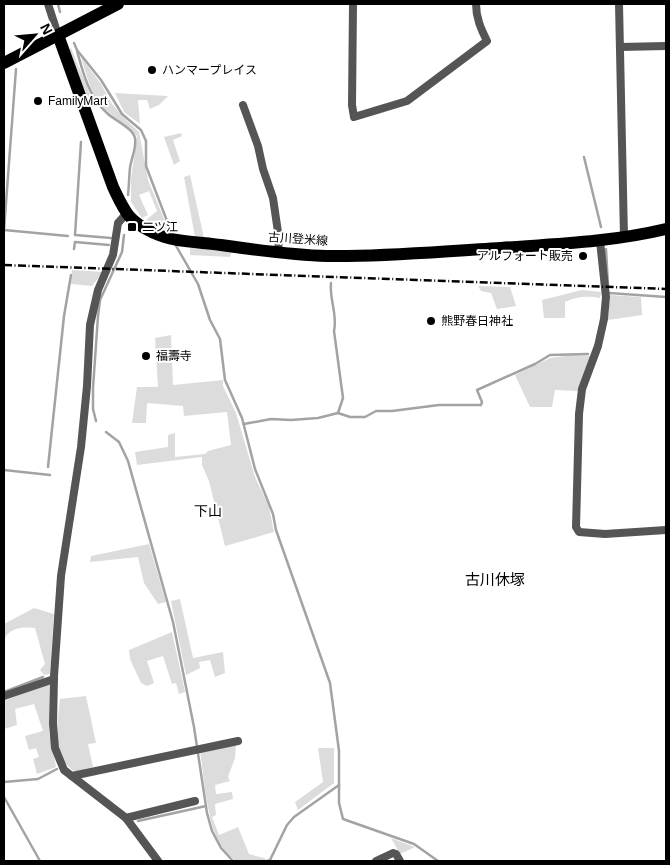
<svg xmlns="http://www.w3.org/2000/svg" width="670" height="865" font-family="Arial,'Noto Sans JP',sans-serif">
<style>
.green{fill:#dcdcdc}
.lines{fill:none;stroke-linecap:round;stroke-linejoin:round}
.stream{stroke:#a3a3a3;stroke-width:2.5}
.street{stroke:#555;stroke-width:8}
.primary{stroke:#000;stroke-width:12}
.rail{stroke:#000;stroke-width:2.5;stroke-dasharray:8 2.5 1 2.5;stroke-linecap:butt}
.poi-dot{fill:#000;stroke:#fff;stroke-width:2}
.labels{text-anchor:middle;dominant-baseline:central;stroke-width:4;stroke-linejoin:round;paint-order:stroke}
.poi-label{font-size:12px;fill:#000;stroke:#fff;text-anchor:start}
.street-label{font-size:12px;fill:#000;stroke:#fff}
.neighbourhood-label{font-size:14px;fill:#000;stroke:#fff}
.quarter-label{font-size:15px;fill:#000;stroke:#fff}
</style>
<rect width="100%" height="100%" fill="#fff"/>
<g class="green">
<polygon points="71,48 93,101 88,103 69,50"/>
<path d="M81,57L101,84L112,104L123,117L139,132L148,180L169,231L153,225L146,220L157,211L149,191L139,195L148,215L142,218L131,202V179L137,136C127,123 112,117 101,105C90,93 86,72 81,57Z"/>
<polygon points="115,93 168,96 159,105 150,109 147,100 138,100 140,124 124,112"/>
<polygon points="181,133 182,136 173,140 180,161 174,165 164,137"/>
<polygon points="190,175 204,238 195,237 184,177"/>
<polygon points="190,244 232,250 230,257 190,255"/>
<polygon points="72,270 103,272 92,286 71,284"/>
<polygon points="478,286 510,287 516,306 497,309 491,293 481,291"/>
<path d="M582,290L601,292L600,298C587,296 578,296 565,302V318H544L542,300Z"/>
<polygon points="610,295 641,297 642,315 608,320"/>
<polygon points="171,335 173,385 223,380 223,386 236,413 255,477 269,507 274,532 225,546 209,481 202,465 202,457 137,465 135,452 168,447 168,435 175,433 175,457 205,454 208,451 231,445 227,412 184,416 183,406 147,403 146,423 132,423 137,387 158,387 155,338"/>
<polygon points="572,355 591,356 578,391 555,390 552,407 530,407 515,375 550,358"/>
<polygon points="149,544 166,602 158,604 144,583 138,557 90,562 91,556"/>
<polygon points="180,599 193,658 223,652 225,673 215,677 210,660 199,662 200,668 186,675 171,601"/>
<path d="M34,608L54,614L50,674L44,675L40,670L45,664L35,628C23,627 11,627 4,639V624Z"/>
<polygon points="172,632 185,692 179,694 176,683 172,684 163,656 147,661 154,683 147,686 141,683 130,659 129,650"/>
<polygon points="49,684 49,732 56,767 37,774 33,759 39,757 36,748 29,750 25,736 43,731 34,704 15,709 17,725 4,729 4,701"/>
<path d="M86,696L96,743L88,744L93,767L75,772C72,769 68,767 66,764C53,749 58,717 60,699Z"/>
<path d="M236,743L235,758L228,777L230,781L215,785L216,794L232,792L233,799L215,804L216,815L212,817L219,835L238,827L249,854L267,859L261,861H236C231,857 225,852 222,847C207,827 204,776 200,751Z"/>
<polygon points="318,748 334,748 334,783 298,810 295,802 323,782"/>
<polygon points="391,838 415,847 400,854"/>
</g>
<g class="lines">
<g class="stream">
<polyline points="58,4 60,12"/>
<polyline points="74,43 77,50 101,80 122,114 141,130 146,141 146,166 172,234"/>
<path d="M77,51C83,73 89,97 107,113C114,120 133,128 135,138C137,147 131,159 130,168C129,177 129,186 128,195"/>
<polyline points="81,142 75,235 111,238"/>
<polyline points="584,157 601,227"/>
<polyline points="4,230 16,69"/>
<polyline points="4,230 68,236"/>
<polyline points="175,244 198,284 210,320 220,339 225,380 242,418 255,469 273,514 276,530 330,683 339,751 339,803 343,819 414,844 438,861"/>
<polyline points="74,249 75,242 109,245"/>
<polyline points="606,249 608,285"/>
<path d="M331,283C329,299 338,315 334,331L343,398L338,413"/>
<polyline points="609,293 666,297"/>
<polyline points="96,421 93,409 93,388 98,316 100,300 122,252 124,235"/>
<polyline points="244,424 271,419 291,420 318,418 338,413 350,417 365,417 376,411 392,411 439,405 481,405 482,402 477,390 535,364 550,355 588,354"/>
<polyline points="106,432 119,442 128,461 173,622 194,727 207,813 212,831 221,848 233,861"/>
<polyline points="48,467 64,316 71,275"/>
<polyline points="4,470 50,475"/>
<polyline points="4,692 43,677"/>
<polyline points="4,782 38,779 57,769"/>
<polyline points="4,797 40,861"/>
<polyline points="138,821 206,806"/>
<polyline points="267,861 270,860 287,825 294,817 339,785"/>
</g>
<g class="street">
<polyline points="48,4 58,35"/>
<path d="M353,4L352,105L354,117L407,101L487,41C481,29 476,18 476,4"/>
<polyline points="619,4 624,237"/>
<polyline points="620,47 666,46"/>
<polyline points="243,105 258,146 263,169 273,198 279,239 278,252"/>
<polyline points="127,213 118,223 113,255 98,290 90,325 87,386 81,447 61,576 54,676 53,724 55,748 64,770 126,818 158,861"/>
<polyline points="600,241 606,297 604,319 598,346 582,389 579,414 576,527 579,532 605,534 666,530"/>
<polyline points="4,696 54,679"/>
<polyline points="72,776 238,741"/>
<polyline points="126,818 195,801"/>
<polyline points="376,861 393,853 396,854 400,861"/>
</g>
<g class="primary">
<path d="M58,35L113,187C125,212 128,221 154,233C172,242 201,242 221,245C256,250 292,255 327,256C385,257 443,251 501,248C556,244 612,242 666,229"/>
<polyline points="4,63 118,4"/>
</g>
<polyline class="rail" points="4,265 666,289"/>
</g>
<g class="poi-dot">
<circle cx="152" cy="70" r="5"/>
<circle cx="38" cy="101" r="5"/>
<rect x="127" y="222" width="10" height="10" rx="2.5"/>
<circle cx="583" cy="256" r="5"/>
<circle cx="431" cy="321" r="5"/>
<circle cx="146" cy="356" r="5"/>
</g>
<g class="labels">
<g class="poi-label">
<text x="162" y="70">ハンマープレイス</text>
<text x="48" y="101">FamilyMart</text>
<text x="142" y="227">二ツ江</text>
<text x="573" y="256" text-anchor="end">アルフォート販売</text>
<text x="441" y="321">熊野春日神社</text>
<text x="156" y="356">福壽寺</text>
</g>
<g class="street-label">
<text transform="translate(298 239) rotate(4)">古川登米線</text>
</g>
<g class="neighbourhood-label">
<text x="208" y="511">下山</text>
</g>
<g class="quarter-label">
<text x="495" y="579">古川休塚</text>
</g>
</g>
<rect width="670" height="865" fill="none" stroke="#000000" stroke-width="10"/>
<g transform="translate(35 35) rotate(63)" stroke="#ffffff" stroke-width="4" paint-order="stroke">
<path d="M0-4L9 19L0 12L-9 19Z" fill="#000000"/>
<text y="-8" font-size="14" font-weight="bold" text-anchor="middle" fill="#000000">N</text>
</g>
</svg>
